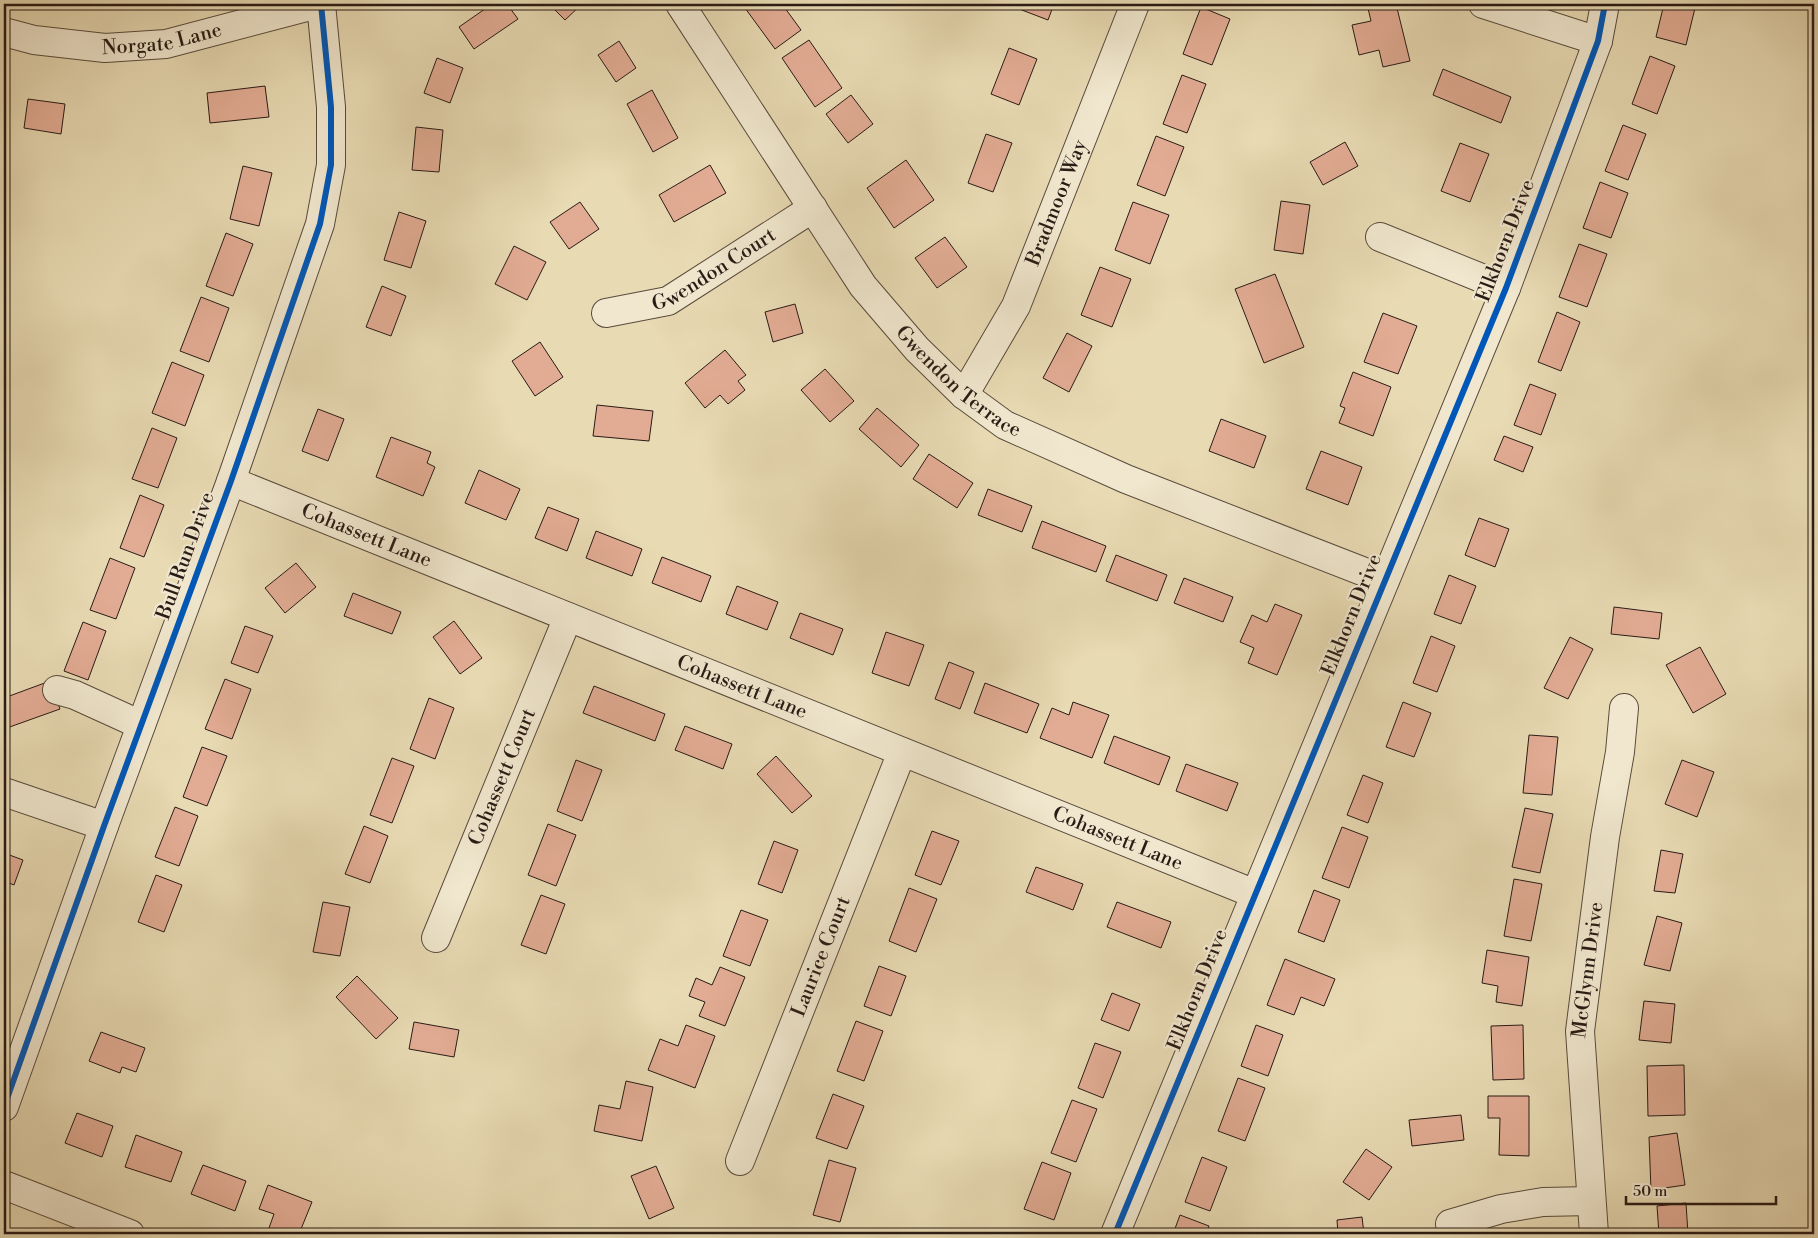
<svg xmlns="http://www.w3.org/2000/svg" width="1818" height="1238" font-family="'Libre Bodoni',serif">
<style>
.building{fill:#e2ac94;stroke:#291b15}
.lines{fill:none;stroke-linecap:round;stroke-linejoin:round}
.minor-casing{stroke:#594b3c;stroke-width:30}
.minor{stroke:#f0e7ce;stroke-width:28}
.cycleway-casing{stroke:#f0e7ce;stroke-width:9}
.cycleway{stroke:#0057b8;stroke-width:6}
.labels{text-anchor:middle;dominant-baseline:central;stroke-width:4.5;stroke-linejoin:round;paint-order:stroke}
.street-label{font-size:20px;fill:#291b15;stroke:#f0e7ce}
</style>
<rect width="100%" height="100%" fill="#e8dab3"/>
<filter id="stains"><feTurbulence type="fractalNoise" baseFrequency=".004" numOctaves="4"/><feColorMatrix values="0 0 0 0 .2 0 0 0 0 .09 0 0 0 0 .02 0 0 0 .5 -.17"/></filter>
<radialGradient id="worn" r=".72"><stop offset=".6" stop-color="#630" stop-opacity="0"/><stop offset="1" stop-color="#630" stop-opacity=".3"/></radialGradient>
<g class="building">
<polygon points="492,4 507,4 518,19 474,49 459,27"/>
<polygon points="549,4 582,4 565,20"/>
<polygon points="751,4 782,4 801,30 775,49 745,8"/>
<polygon points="1016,4 1054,4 1048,20 1014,7"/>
<polygon points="1367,4 1396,4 1410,61 1383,67 1379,50 1359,55 1352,25 1371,21"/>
<polygon points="1664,4 1696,4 1686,45 1656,37"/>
<polygon points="1201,7 1230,19 1212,65 1183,54"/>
<polygon points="809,40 842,88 815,107 782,58"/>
<polygon points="619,41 636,68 616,82 598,55"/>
<polygon points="1009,48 1037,59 1019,105 991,94"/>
<polygon points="1650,56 1675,66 1657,114 1632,104"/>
<polygon points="437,58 463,68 450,103 424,93"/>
<polygon points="1443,69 1511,97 1501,123 1433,95"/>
<polygon points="1182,75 1206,84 1187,133 1163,124"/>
<polygon points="265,86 269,117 210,123 207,93"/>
<polygon points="652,90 678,138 653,152 627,104"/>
<polygon points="851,95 873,124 848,143 826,114"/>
<polygon points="28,99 65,104 61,134 24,128"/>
<polygon points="1623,125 1646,134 1628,180 1605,171"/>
<polygon points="416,127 443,130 439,172 412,170"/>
<polygon points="986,134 1012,143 993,192 968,183"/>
<polygon points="1156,136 1184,147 1165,196 1137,185"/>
<polygon points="1345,142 1358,166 1323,185 1310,162"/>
<polygon points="1460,143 1489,154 1470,202 1441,191"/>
<polygon points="906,160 934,200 894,228 867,188"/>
<polygon points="710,165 726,193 674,222 659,195"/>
<polygon points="243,166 272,173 259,226 230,219"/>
<polygon points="1600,182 1628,193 1611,238 1583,228"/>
<polygon points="1281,201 1310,205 1303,254 1274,250"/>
<polygon points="580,202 599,229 569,249 550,222"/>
<polygon points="1133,202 1169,215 1150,264 1115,250"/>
<polygon points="399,212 426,221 411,268 384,260"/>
<polygon points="226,233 253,244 233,296 206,286"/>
<polygon points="945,237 967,267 937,288 915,258"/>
<polygon points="1579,244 1607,254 1587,307 1559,297"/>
<polygon points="514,246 546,262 527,300 495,284"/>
<polygon points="1100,267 1131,279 1112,327 1081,315"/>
<polygon points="1275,274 1304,347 1264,363 1235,289"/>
<polygon points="382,286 406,296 391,336 366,327"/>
<polygon points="201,297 229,308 209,362 180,351"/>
<polygon points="795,304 803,333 773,342 765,312"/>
<polygon points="1557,312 1580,322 1561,371 1538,362"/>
<polygon points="1383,313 1417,326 1398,374 1364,362"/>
<polygon points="1067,333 1092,346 1069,392 1043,378"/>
<polygon points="540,342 563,377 535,396 512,361"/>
<polygon points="725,350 746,375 738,381 745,390 728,404 720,395 705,408 685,383"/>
<polygon points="172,362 204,375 185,426 152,413"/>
<polygon points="825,369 854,401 830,422 801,390"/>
<polygon points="1353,372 1391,387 1373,436 1339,423 1345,408 1340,406"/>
<polygon points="1530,384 1556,394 1541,435 1514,425"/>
<polygon points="597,405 653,411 649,441 593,436"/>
<polygon points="877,408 919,445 901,467 859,429"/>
<polygon points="318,409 344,419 328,461 302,451"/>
<polygon points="1221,419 1266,436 1254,468 1209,451"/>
<polygon points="152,428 177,438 158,488 132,479"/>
<polygon points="1504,436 1533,447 1523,472 1494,460"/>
<polygon points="391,437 431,452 427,463 435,467 423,496 376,477"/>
<polygon points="1321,451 1362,467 1348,505 1306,489"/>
<polygon points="929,454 973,483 957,508 913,479"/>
<polygon points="479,470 520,489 506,520 465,503"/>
<polygon points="988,489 1032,506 1022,532 978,515"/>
<polygon points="140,495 164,505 144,557 120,548"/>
<polygon points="548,507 579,519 567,551 535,538"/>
<polygon points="1479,518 1509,529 1495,567 1465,555"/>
<polygon points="1042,521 1106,546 1096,572 1032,548"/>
<polygon points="596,531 642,549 632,576 586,558"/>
<polygon points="1116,555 1167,575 1157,601 1106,581"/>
<polygon points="662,557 711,576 701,602 652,583"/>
<polygon points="110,558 135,568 116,619 90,610"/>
<polygon points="296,563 316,587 285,613 265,588"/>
<polygon points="1449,575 1476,586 1461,624 1434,614"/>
<polygon points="1184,578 1233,597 1223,622 1174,603"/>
<polygon points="737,586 778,602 767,630 726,614"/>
<polygon points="353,593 401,612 392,634 344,616"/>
<polygon points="1275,604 1302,615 1277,675 1248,663 1254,648 1240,642 1252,615 1267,622"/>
<polygon points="1614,607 1662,613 1659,639 1611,634"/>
<polygon points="800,613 843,629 833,655 790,638"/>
<polygon points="454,621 482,658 460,674 433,637"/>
<polygon points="83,622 106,631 88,680 64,671"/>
<polygon points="245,626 273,636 258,673 231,663"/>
<polygon points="886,632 924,645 909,686 872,673"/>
<polygon points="1431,636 1455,646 1437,692 1413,683"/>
<polygon points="1570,637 1593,649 1568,699 1544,688"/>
<polygon points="1700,647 1726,694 1693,713 1666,665"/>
<polygon points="949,662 974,672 960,709 935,699"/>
<polygon points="225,679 251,689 232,739 205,729"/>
<polygon points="50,681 60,709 4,729 4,698"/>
<polygon points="985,683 1039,704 1027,733 974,713"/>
<polygon points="594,686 665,714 655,741 583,713"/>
<polygon points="429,698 454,708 435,759 410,749"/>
<polygon points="1073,702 1109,715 1092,758 1040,738 1052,708 1069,715"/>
<polygon points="1403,702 1431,713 1414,757 1386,747"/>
<polygon points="685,726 732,744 723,769 675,750"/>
<polygon points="1529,735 1558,737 1552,795 1523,793"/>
<polygon points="1114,736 1170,757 1159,785 1104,763"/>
<polygon points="202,747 227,756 207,806 183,797"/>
<polygon points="776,756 812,796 792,813 757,774"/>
<polygon points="392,758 414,766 392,823 370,815"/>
<polygon points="576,760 602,770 582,821 557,811"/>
<polygon points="1682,760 1714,772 1697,817 1665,804"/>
<polygon points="1186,764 1238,783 1227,811 1176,791"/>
<polygon points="1363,775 1383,783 1368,823 1347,815"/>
<polygon points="175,807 198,816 179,866 155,857"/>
<polygon points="1525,808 1553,814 1540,873 1512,867"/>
<polygon points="548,824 576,835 556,886 528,875"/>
<polygon points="364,826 388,836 370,883 345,874"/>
<polygon points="1342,827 1368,837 1349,888 1322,878"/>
<polygon points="932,831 959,841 941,885 915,875"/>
<polygon points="774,841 798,850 782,893 758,884"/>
<polygon points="1661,850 1683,854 1675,893 1654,891"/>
<polygon points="4,853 23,860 14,885 4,881"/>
<polygon points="1036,867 1083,884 1073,910 1026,892"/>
<polygon points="156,875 182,885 164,932 138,922"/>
<polygon points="1514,879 1542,884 1531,941 1504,936"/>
<polygon points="909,888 937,899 916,952 889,941"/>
<polygon points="1314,890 1340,900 1324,942 1298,932"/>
<polygon points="541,895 565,904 546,954 521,945"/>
<polygon points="323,902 350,907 340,956 313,952"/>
<polygon points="1117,902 1171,922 1161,948 1107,927"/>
<polygon points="741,910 768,920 750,966 723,956"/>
<polygon points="1657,916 1682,923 1670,971 1644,965"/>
<polygon points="1487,950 1529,957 1522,1006 1496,1002 1498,986 1482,983"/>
<polygon points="1285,959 1335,979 1324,1006 1301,997 1294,1015 1267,1005"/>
<polygon points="879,966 906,976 891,1016 864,1006"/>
<polygon points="720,967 745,977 725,1026 699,1016 705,1002 689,996 696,978 712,985"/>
<polygon points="357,976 398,1018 376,1039 336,997"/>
<polygon points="1112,993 1140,1004 1129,1031 1101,1020"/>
<polygon points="1644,1001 1675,1004 1671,1043 1639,1040"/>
<polygon points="856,1021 883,1031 864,1081 837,1071"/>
<polygon points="414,1022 459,1030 454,1057 409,1049"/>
<polygon points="686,1025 715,1036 695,1088 648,1070 660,1039 678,1046"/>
<polygon points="1256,1025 1283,1035 1268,1076 1241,1066"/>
<polygon points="1523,1025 1524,1079 1493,1080 1491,1026"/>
<polygon points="101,1032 145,1048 136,1072 122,1067 120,1073 89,1061"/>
<polygon points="1095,1043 1121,1052 1103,1098 1078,1088"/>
<polygon points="1684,1065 1685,1115 1648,1116 1647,1066"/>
<polygon points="1238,1078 1265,1088 1245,1141 1218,1131"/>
<polygon points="626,1081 653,1087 642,1141 594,1131 599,1105 620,1109"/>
<polygon points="833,1094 864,1106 847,1149 816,1138"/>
<polygon points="1488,1096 1529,1096 1529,1156 1499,1155 1500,1118 1488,1118"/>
<polygon points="1072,1100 1097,1109 1076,1162 1051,1153"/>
<polygon points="77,1113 113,1126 102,1157 65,1143"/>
<polygon points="1461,1115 1464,1140 1412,1146 1409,1120"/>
<polygon points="1677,1133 1685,1185 1651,1190 1649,1137"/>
<polygon points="136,1135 182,1152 171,1182 125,1167"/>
<polygon points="1366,1149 1392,1167 1369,1200 1343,1182"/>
<polygon points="1202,1157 1227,1167 1210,1211 1185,1202"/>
<polygon points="829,1160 856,1168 840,1222 813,1215"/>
<polygon points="1042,1162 1071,1173 1054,1220 1024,1209"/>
<polygon points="203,1165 246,1181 235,1211 191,1194"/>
<polygon points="656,1166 674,1208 649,1219 631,1176"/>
<polygon points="268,1185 312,1202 299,1234 284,1234 269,1228 274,1214 259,1209"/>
<polygon points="1686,1203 1688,1234 1659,1234 1657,1206"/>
<polygon points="1180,1215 1209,1226 1206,1234 1173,1234"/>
<polygon points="1362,1217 1364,1234 1338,1234 1337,1220"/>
<polygon points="329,1228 344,1234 327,1234"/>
<polygon points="805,1229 807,1234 791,1234"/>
</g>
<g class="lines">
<defs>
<g id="minor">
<path id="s1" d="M680,4L863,286L917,349L964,395L1005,425L1126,479L1385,580"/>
<polyline points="1483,4 1598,41"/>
<path id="s2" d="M4,32L34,40L105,48L166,44L318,4"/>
<polyline points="1380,237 1506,288"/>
<path id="s3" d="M606,313L668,301L813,208"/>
<path id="s4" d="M964,395L1016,306L1135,4"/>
<path id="s5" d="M231,481L1255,894"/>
<polyline points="57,690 75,695 141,725"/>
<polyline points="4,792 104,826"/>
<path id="s6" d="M436,938L568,617"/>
<polyline points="4,1107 104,826 231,481 320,224 331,165 331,107 321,4"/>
<path id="s7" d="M740,1161L902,752"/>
<polyline points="4,1185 130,1234"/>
<polyline points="1450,1224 1501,1209 1543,1202 1591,1201"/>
<polyline points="1115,1234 1506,288 1598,41 1605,4"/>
<path id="s8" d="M1594,1234L1580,1031L1605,837L1620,752L1624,708"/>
</g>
</defs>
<use href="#minor" class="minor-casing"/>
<use href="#minor" class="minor"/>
<defs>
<g id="cycleway">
<polyline points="4,1107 104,826 231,481 320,224 331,165 331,107 321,4"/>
<polyline points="1115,1234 1506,288 1598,41 1605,4"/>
</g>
</defs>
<use href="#cycleway" class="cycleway-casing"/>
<use href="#cycleway" class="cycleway"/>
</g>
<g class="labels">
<g class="street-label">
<text stroke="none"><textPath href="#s2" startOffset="160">Norgate Lane</textPath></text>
<text stroke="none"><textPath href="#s4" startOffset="214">Bradmoor Way</textPath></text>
<text transform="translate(1506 241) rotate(-69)">Elkhorn Drive</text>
<text stroke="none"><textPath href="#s3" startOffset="118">Gwendon Court</textPath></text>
<text stroke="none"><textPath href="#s1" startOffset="472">Gwendon Terrace</textPath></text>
<text stroke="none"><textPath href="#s5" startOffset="146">Cohassett Lane</textPath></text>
<text transform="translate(186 556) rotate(-70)">Bull Run Drive</text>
<text transform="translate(1352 615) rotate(-68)">Elkhorn Drive</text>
<text stroke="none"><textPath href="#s5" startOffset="551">Cohassett Lane</textPath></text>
<text stroke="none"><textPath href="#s6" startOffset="174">Cohassett Court</textPath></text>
<text stroke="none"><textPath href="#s5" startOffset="956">Cohassett Lane</textPath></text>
<text stroke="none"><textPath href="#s7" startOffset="220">Laurice Court</textPath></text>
<text stroke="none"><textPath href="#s8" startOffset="265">McGlynn Drive</textPath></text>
<text transform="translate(1198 990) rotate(-68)">Elkhorn Drive</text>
</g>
</g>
<rect width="1818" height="1238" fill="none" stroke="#e8dab3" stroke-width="20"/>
<rect x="5" y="5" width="1808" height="1228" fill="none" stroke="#291b15" stroke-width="2.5"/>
<rect x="10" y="10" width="1798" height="1218" fill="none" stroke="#291b15"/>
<path d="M1626 1196v8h150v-8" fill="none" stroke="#291b15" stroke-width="2.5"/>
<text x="1633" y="1196" font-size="15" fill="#291b15" stroke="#f0e7ce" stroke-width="4" paint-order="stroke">50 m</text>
<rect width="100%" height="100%" filter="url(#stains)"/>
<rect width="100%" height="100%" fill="url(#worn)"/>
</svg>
